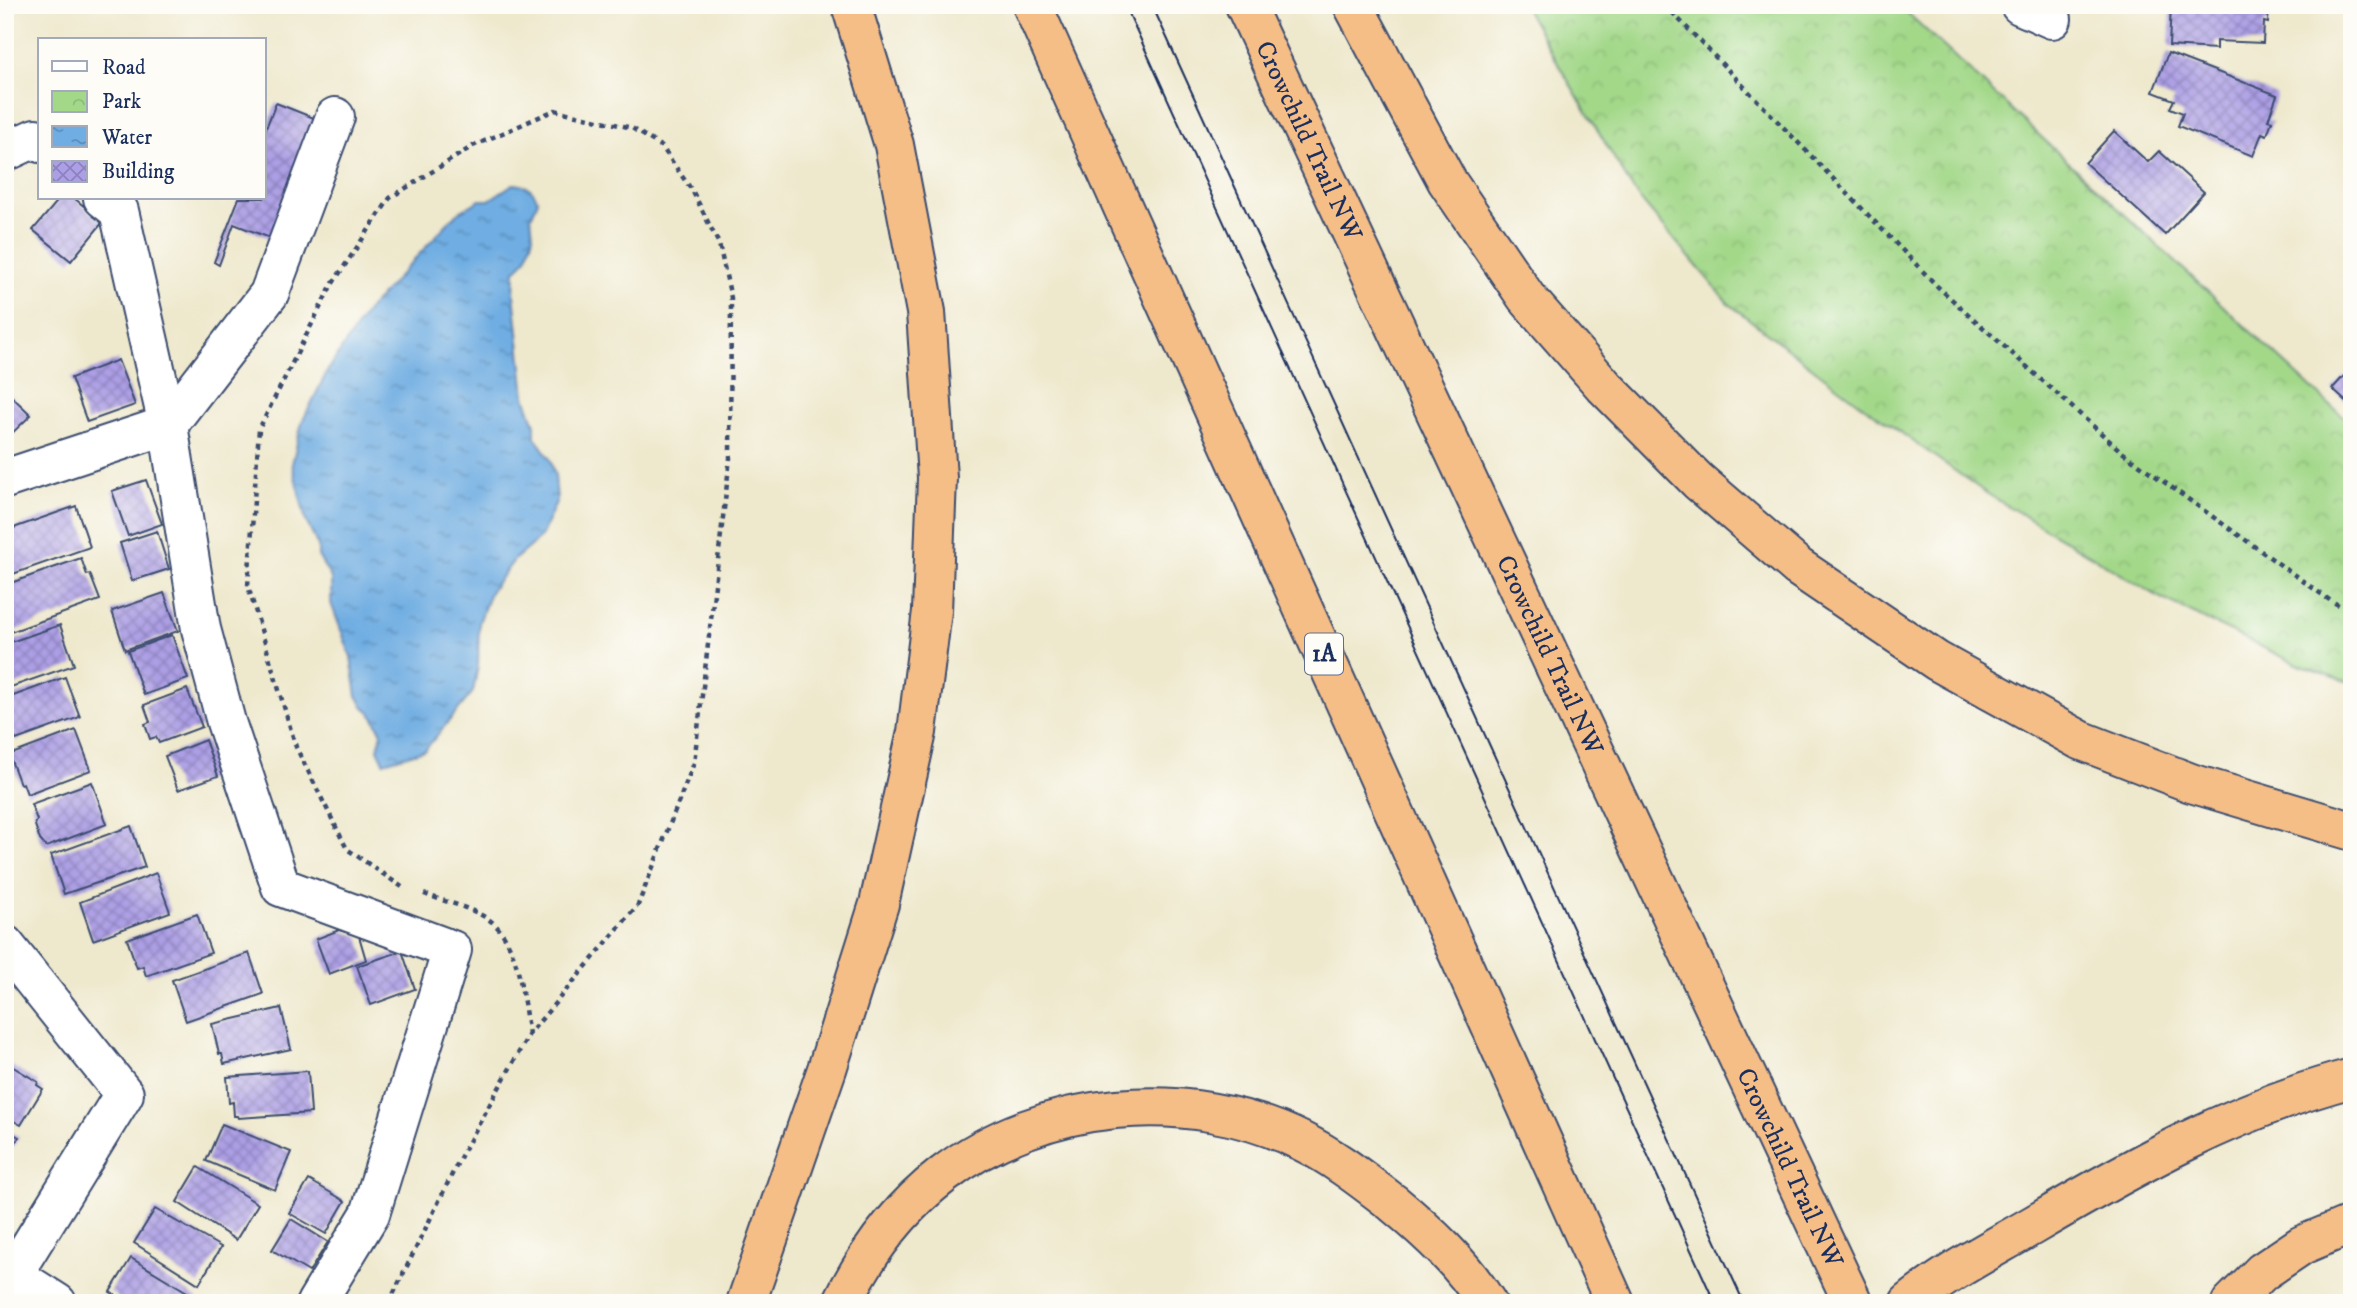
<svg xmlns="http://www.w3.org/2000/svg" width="2357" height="1308" font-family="'IM FELL DW Pica',serif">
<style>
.park{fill:url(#park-crowns);stroke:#5f8474;stroke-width:2}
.water{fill:url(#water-ripples);stroke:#456ea0;stroke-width:2}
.building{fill:url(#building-cross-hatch)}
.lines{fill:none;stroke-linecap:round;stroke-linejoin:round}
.minor-casing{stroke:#3b4b6e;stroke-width:42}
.highway-casing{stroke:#3b4b6e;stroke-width:42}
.path{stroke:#3b4b6e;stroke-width:4.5;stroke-dasharray:5 5;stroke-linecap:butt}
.minor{stroke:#fff;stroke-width:38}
.highway{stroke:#f6be87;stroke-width:38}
.tram{stroke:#1b2f5e;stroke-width:2}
.labels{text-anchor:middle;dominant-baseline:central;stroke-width:7;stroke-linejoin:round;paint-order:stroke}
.shield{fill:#fdfcf7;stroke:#5f6c8c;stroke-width:2}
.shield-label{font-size:24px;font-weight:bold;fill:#1b2f5e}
.street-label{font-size:26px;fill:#1b2f5e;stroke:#fdfcf7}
</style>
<defs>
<pattern id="park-crowns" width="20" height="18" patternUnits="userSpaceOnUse" patternTransform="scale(1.75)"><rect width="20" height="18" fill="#a3d889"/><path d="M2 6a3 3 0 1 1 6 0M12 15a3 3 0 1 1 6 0" fill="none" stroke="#8cba79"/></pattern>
<pattern id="water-ripples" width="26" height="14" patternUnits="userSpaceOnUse" patternTransform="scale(1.75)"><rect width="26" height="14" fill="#6fade2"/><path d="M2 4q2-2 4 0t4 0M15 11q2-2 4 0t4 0" fill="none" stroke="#5a8dba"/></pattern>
<pattern id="building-cross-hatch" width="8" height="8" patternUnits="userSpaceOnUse" patternTransform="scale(1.75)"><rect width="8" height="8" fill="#ad9fe5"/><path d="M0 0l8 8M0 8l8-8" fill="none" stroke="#8c82bd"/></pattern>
</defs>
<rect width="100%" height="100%" fill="#fdfcf7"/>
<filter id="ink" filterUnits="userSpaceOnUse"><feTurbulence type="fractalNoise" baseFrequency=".0143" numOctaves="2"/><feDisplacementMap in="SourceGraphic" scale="14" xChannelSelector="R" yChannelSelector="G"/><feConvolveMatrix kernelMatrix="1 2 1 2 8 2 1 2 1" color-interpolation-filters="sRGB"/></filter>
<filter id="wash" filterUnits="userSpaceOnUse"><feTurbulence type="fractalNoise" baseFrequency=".00686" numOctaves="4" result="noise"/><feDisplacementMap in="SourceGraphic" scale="28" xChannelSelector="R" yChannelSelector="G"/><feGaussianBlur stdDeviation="1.57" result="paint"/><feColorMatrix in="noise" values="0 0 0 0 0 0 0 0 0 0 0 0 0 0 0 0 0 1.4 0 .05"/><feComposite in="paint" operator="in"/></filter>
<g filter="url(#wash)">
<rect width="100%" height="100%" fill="#eee8cc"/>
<polygon class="park" points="1523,5 1899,5 2333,408 2352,422 2352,683 2299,665 2161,598 1986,493 1855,400 1728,303 1635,193"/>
<path class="water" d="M513,184C527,185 533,188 538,201L531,217L533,236L527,258L515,271L514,294L525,396L535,425V437L550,459L555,475L557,500L541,537L515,559L490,592L479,623L478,667L473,692L425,750L384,762L378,749L382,733L371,713L364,707L357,696L351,657L331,603V578L318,556V546L306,521L292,464L302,422L328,370L366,312L456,214L480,200H489Z"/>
<g id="blocks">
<g class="building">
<polygon points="2171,5 2269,5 2268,23 2264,22 2263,43 2216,41 2216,49 2169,46"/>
<polygon points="2168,53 2277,95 2268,120 2272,121 2267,135 2262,133 2253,156 2178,126 2183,113 2170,108 2174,100 2153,92"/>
<polygon points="276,103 319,120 270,238 234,224 219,265 214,262 239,198 264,198 264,133"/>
<polygon points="2114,131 2148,162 2159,151 2204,192 2165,235 2085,163"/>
<polygon points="60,198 74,198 103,222 71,261 33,230"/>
<polygon points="118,360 135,405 87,422 71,378"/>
<polygon points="2344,376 2352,383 2352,407 2332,389"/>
<polygon points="5,390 31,415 5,440"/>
<polygon points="146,480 162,524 128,536 112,491"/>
<polygon points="76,506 90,547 13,574 5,550 5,531"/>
<polygon points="157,531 169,569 132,581 120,543"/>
<polygon points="81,558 87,575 90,574 100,600 5,634 5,585"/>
<polygon points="164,593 178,631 125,650 112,611"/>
<polygon points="60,625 74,665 11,687 8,677 5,678 5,644"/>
<polygon points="172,635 188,679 144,695 128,651"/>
<polygon points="65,677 80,717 16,740 5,718 5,699"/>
<polygon points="187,689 202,727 159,743 156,737 150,739 145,724 150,722 144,705"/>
<polygon points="76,730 91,770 27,794 23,783 20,784 9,755"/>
<polygon points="205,740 218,776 178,790 165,756"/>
<polygon points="92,782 107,824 46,847 40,840 35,825 37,820 31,804"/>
<polygon points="131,826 145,867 64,894 51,855"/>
<polygon points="156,873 170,912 93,940 80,902"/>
<polygon points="197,914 211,953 146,976 143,966 137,968 127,939"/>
<polygon points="339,930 359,936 366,960 329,974 316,939"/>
<polygon points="402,951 415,989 371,1005 357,966"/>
<polygon points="249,953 263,994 186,1021 172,980"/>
<polygon points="281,1008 291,1049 224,1064 222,1054 219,1054 212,1024"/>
<polygon points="5,1062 38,1082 37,1085 43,1089 21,1125 5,1116"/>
<polygon points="308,1071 311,1113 238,1118 237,1116 234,1116 233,1102 229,1103 227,1077"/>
<polygon points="222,1124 291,1152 275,1190 206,1161"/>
<polygon points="5,1129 19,1137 5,1159"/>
<polygon points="198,1167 258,1204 236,1240 177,1202"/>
<polygon points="309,1180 345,1201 326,1234 289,1213"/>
<polygon points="155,1209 221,1247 199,1284 134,1243"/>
<polygon points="291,1219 328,1242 309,1272 272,1250"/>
<polygon points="131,1258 197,1298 194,1303 124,1303 116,1298 117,1296 110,1292"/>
</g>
</g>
</g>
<g filter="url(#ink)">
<use href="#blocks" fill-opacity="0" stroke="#3b4b6e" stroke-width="2"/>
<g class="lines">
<defs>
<g id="minor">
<polyline points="2020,5 2052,19"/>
<polyline points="5,152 35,138 40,143"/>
<polyline points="103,198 119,211 168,425 201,629 226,722 281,887 452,950 370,1214 316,1303"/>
<polyline points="5,479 168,425 269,294 335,117"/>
<polyline points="5,945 124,1094 5,1287"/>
<polyline points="13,1275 57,1303"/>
</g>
<g id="highway">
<polyline points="1032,5 1615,1303"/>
<path id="s1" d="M1245,5L1853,1303"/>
<polyline points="1353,5 1447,181 1526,297 1604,386 1698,481 1798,567 1937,661 2080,740 2191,783 2352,831"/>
<polyline points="746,1303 827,1069 879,904 917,732 932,611 937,478 926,312 894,145 851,5"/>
<path d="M842,1303C866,1254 900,1208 943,1175C1042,1099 1189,1086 1301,1141C1334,1157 1364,1181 1393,1203C1428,1232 1463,1264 1487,1303"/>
<path d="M1909,1303C1946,1273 1989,1251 2030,1227C2132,1167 2237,1108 2352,1078"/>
<polyline points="2231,1303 2262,1272 2302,1245 2352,1224"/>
</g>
</defs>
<use href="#minor" class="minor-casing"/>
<use href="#highway" class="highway-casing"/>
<g class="path">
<polyline points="1665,5 1938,287 2122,452 2331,601 2352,612"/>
<path d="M424,894C443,901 466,906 485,917C520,937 522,998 529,1034"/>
<polyline points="389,1303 461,1156 529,1034 638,905 694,763 730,458 731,298 719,244 693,192 662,147 632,128 555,110 473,146 390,198 331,286 259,429 248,586 296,747 347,849 402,887"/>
</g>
<use href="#minor" class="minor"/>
<use href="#highway" class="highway"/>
<g class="tram">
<polyline points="1125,5 1715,1303"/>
<polyline points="1152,5 1744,1303"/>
</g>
</g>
</g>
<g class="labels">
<rect class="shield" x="1305" y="633.5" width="38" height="41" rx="5"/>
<g class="shield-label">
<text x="1324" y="654">1A</text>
</g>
<g class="street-label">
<text stroke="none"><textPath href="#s1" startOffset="150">Crowchild Trail NW</textPath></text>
<text stroke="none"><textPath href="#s1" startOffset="718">Crowchild Trail NW</textPath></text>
<text stroke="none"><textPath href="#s1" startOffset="1284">Crowchild Trail NW</textPath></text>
</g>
</g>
<rect width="2357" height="1308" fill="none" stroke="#fdfcf7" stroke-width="28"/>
<rect x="38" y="38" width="228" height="161" fill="#fdfcf7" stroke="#a3aaba" stroke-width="2"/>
<rect x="52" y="61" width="35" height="10" fill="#ffffff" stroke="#a3aaba" stroke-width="2"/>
<text x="102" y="74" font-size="21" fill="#1b2f5e">Road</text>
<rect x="52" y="91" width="35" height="21" fill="url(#park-crowns)" stroke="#a3aaba" stroke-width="2"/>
<text x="102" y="108" font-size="21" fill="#1b2f5e">Park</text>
<rect x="52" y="126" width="35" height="21" fill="url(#water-ripples)" stroke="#a3aaba" stroke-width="2"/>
<text x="102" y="144" font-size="21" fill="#1b2f5e">Water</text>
<rect x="52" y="161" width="35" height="21" fill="url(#building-cross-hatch)" stroke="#a3aaba" stroke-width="2"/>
<text x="102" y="178" font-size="21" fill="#1b2f5e">Building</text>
</svg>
